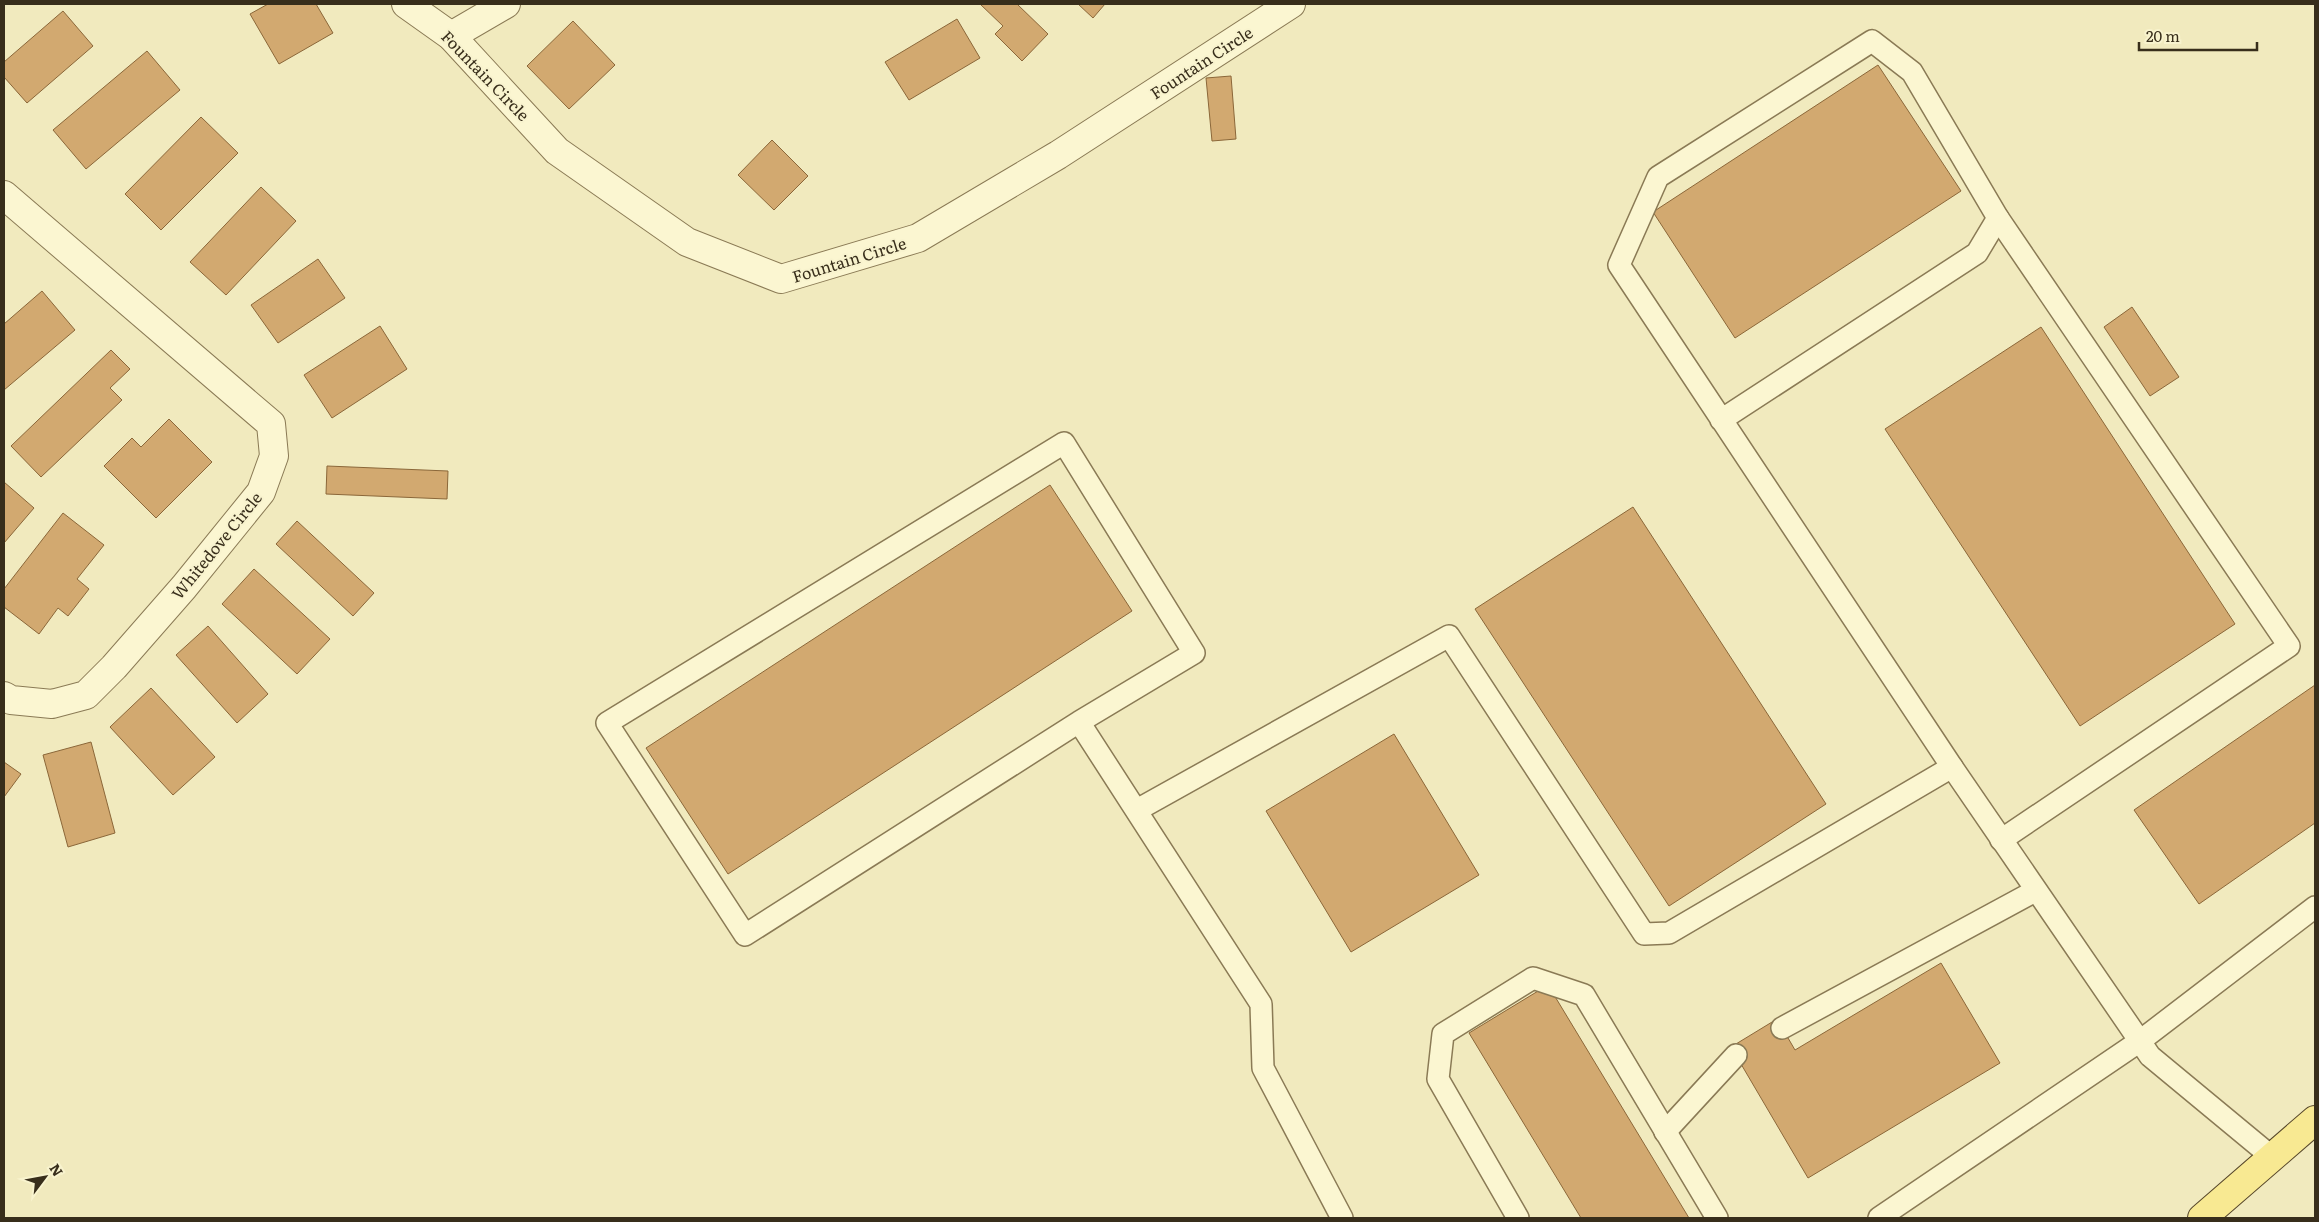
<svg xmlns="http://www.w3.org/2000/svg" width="2319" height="1222" font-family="Literata,serif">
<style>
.building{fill:#d2a970;stroke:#8b6739}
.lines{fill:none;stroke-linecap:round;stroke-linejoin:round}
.lane-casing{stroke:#8a7a55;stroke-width:24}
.street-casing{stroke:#8a7a55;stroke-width:30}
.primary-casing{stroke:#57472a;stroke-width:30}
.lane{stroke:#fbf6d1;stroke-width:21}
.street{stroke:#fbf6d1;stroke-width:28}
.primary{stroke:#f8e992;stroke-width:28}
.labels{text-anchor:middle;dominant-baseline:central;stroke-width:4;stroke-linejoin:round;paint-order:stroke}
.street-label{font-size:16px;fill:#382e1b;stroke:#f8f3ce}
</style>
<rect width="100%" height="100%" fill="#f1eabe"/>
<g class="building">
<polygon points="268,4 316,4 333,33 279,64 250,14"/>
<polygon points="980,4 1017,4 1048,34 1022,61 995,34 1003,26"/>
<polygon points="1078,4 1105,4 1093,18"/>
<polygon points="63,11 93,46 27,103 4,77 4,62"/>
<polygon points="957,19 980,58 909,100 885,62"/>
<polygon points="573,21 615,65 569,109 527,66"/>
<polygon points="147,51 180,90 86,169 53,130"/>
<polygon points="1878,65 1961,191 1735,338 1653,212"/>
<polygon points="1231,76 1236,139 1212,141 1206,78"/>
<polygon points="201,117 238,153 161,230 125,194"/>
<polygon points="772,140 808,176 774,210 738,175"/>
<polygon points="261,187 296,221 226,295 190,262"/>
<polygon points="318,259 345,298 278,343 251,305"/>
<polygon points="42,291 75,330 4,390 4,324"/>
<polygon points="2132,307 2179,377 2150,396 2104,327"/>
<polygon points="380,326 407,369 332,418 304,375"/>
<polygon points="2041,327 2235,624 2080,726 1885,429"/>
<polygon points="111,350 130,369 110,388 122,400 41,477 11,446"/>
<polygon points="169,419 212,462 156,518 104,466 132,438 141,447"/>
<polygon points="327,466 448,471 447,499 326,494"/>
<polygon points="4,482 34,508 4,543"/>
<polygon points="1050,485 1132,611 728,874 646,748"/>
<polygon points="1633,507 1826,804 1669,906 1475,609"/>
<polygon points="63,513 104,545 77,579 89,589 68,616 58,608 39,634 4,607 4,589"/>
<polygon points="297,521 374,593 353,616 276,544"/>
<polygon points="254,569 330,639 297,674 222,604"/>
<polygon points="208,626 268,694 237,723 176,655"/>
<polygon points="2315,685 2315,823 2199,904 2134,810"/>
<polygon points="151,688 215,757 173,795 110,727"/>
<polygon points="1394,734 1479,875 1351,952 1266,811"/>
<polygon points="91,742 115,833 68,847 43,755"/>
<polygon points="4,762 21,774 4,797"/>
<polygon points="1941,963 2000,1063 1808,1178 1731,1047 1777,1019 1795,1050"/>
<polygon points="1548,985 1689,1218 1581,1218 1469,1033"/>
</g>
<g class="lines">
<defs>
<g id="lane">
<polyline points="1998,218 2289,646 2001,840"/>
<polyline points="1721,420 1977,253 1998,218 1912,72 1872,41 1658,177 1619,265 1952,767"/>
<polyline points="1079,722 1194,653 1064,443 607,723 745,935 1079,722 1261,1004 1263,1068 1342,1218"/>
<polyline points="1137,810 1449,636 1644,934 1669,933 1952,767 2150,1056 2272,1157"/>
<polyline points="1782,1028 2035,891"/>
<polyline points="1665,1132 1736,1055"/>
<polyline points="1518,1218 1438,1079 1443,1034 1533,978 1584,995 1717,1218"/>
<polyline points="1879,1218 2140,1041 2315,907"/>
</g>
<g id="street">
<polyline points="406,4 451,36 557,151 687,242 781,279 918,238 1058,155 1291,4"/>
<polyline points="451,36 506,4"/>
<polyline points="4,195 271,424 274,456 261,492 184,587 114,667 86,695 52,704 11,700 4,696"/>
</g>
<polyline id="primary" points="2202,1218 2315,1120"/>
</defs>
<use href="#lane" class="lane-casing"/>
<use href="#street" class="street-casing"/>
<use href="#primary" class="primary-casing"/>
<use href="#lane" class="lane"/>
<use href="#street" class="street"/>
<use href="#primary" class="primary"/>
</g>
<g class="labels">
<g class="street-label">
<text transform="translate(1201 62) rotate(-33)">Fountain Circle</text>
<text transform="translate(486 75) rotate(46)">Fountain Circle</text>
<text transform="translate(849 259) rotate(-17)">Fountain Circle</text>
<text transform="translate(216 545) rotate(-51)">Whitedove Circle</text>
</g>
</g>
<rect width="2319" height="1222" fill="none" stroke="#382e1b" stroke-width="10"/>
<g transform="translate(45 1177) rotate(58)" stroke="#f8f3ce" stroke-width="4" paint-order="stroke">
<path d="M0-4L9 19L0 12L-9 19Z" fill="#382e1b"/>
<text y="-8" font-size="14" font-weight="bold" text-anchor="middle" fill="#382e1b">N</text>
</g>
<path d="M2139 42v8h118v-8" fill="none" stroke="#382e1b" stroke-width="2.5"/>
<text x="2146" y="42" font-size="15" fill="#382e1b" stroke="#f8f3ce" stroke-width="4" paint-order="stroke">20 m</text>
</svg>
